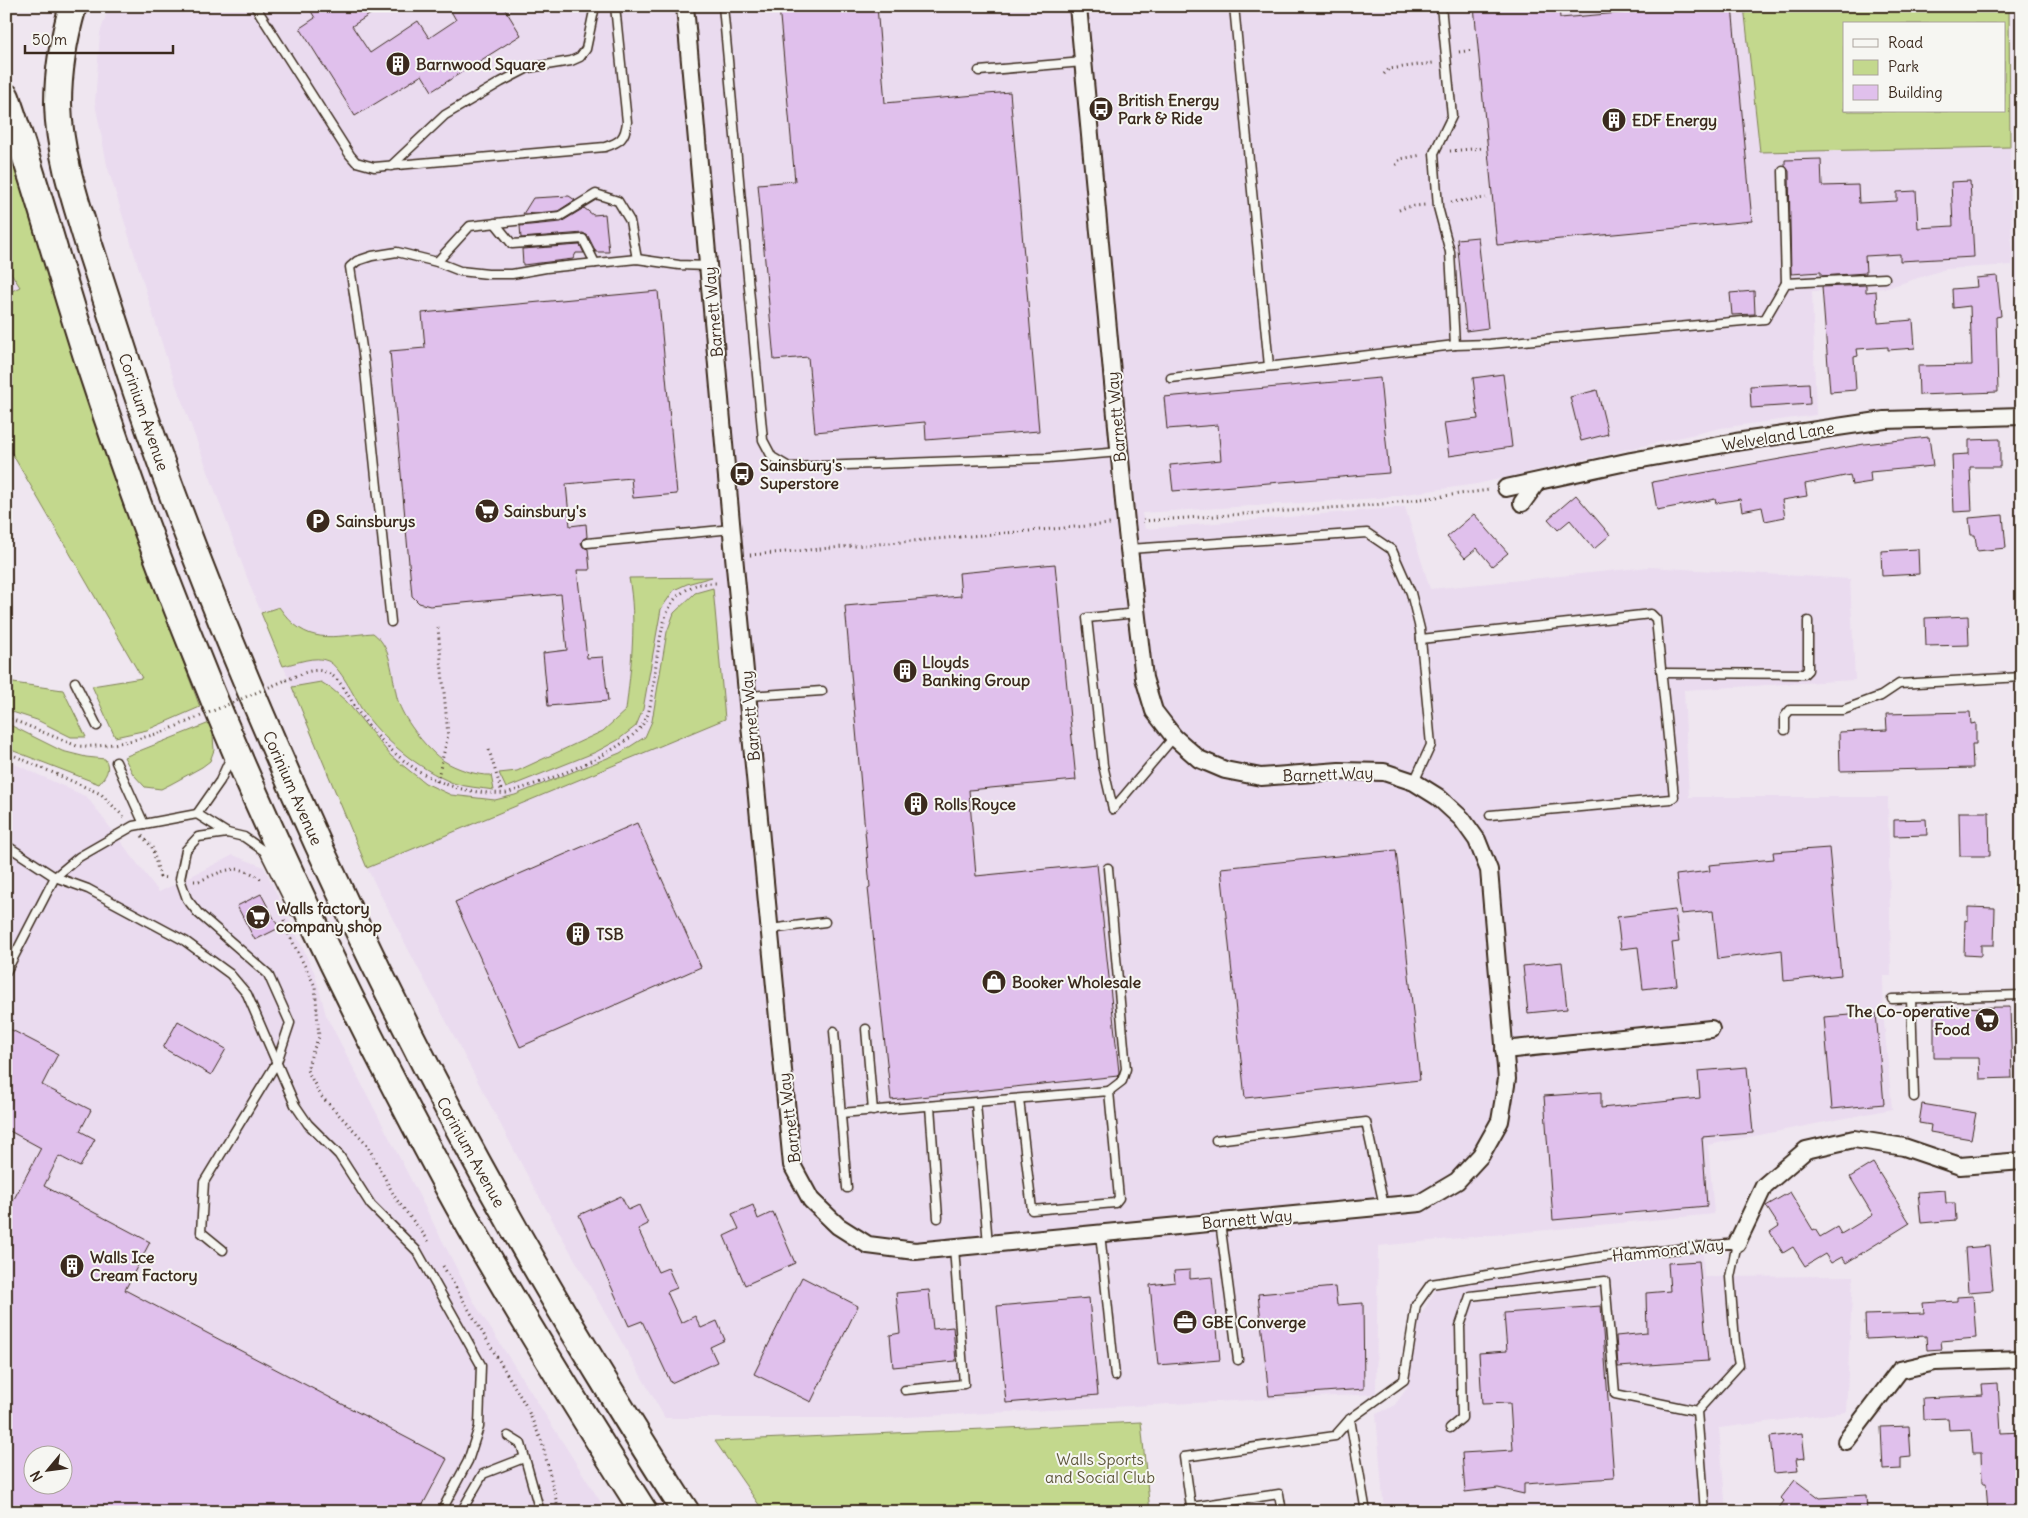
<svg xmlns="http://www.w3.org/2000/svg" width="2028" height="1518" font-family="Delius,sans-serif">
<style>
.built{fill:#eadbef;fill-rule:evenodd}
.green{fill:#c3d88d;stroke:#7f8156;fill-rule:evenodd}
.building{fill:#e0c0ec;stroke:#3b2a1e;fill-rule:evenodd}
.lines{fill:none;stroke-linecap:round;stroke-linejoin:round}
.service-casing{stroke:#3b2a1e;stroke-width:11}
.minor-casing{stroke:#3b2a1e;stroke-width:20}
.trunk-casing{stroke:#3b2a1e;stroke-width:30}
.path{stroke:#3b2a1e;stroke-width:3;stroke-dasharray:1 4;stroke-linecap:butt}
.service{stroke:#f6f6f2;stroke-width:8}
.minor{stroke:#f6f6f2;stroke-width:16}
.trunk{stroke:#f6f6f2;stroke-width:26}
.path-bridge{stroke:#3b2a1e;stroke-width:3;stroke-dasharray:1 4;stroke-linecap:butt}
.labels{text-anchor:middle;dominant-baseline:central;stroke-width:4;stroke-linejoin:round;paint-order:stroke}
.poi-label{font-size:16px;font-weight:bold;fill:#3b2a1e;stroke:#f6f6f2;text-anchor:start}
.street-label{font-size:16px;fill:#3b2a1e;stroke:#f6f6f2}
.park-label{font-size:16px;fill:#5d563a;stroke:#f6f6f2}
</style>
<rect width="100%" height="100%" fill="#efe6f0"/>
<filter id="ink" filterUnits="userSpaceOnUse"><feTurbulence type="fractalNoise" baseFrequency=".02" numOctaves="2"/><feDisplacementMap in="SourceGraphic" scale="10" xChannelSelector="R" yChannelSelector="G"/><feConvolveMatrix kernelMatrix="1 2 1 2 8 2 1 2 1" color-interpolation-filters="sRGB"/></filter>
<g filter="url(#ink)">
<g class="built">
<polygon points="109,6 1744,6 1760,152 2010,147 2012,265 1946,269 1887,288 1812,291 1816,415 1721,428 1477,484 1378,498 1142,513 1145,529 1405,507 1430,589 1649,567 1850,579 1855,680 1684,690 1689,797 1888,797 1891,976 1883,976 1884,1022 1892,1109 1708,1145 1714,1214 1378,1246 1376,1394 886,1418 665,1418 533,1186 407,947 367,868 251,588 168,363 107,165 95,103 100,33"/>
<polygon points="6,265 20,287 6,294"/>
<path d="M6,760L87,797L159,892L233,855L264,867L315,974L326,1015L475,1304L607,1512H6ZM32,1456H62V1486H32Z"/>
<polygon points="1703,1253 1704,1277 1853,1276 1846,1412 1719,1428 1726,1512 1384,1512 1376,1414 1394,1406 1407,1388 1419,1318 1439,1284 1645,1257"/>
</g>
<g class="green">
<path d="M1744,6H2009L2010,147L1760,152ZM1844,24H2004V111H1844Z"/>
<path d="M6,133C66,326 128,518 200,707L147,730L115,737L92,686L142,678L6,443V294L20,287L6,265Z"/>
<path d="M712,577L687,584L674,590L661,609L643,709L636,726L618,740L596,752L506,788L499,773L517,771L603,731L626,710C631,667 637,621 629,578Z"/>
<polygon points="713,588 725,719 367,868 292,687 321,682 332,689 346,701 391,756 425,783 451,795 495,800 515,795 620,753 645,737 652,721 667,632 674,613 695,593"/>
<path d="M279,607C307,647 331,636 373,633C394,648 391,681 399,704C405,721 428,751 444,761C455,768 477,776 491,775L494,790C481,788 465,787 453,783C419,769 381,739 361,708C354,696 340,667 328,661C315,655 297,663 283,666L261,613Z"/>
<polygon points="6,682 63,690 86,737 71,737 37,720 6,710"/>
<polygon points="212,722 214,750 210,761 202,767 171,784 161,789 145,787 133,774 124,757"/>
<path d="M6,723L62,751L86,757L105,759C111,769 106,776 99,784L6,748Z"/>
<polygon points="1141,1422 1150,1512 764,1512 715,1441"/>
</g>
<g class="building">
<polygon points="308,6 383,6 352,26 370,53 418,21 429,38 456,20 448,6 503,6 521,35 432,91 422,75 355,116 300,28 315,18"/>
<polygon points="779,6 877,6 885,103 1010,92 1039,431 926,440 925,422 815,432 808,357 774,360 758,184 795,181"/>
<polygon points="1474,6 1559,6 1560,18 1643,11 1642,6 1732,6 1752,221 1497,245"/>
<polygon points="1821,159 1822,186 1858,185 1859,203 1897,201 1897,192 1916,191 1918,228 1953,226 1951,182 1970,181 1974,257 1900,261 1900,254 1865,256 1866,273 1821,276 1821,272 1791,274 1789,171 1785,166 1785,160"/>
<polygon points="569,196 575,200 558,211 523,214 533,198"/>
<polygon points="584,208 593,215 605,214 609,252 596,252 588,236 583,233 521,238 520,226 561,222"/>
<polygon points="1478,237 1488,328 1466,331 1457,239"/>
<polygon points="580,245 584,253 576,253 573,259 523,265 522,249"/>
<polygon points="1997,276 2001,316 1996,317 1998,392 1919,395 1918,366 1972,365 1970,306 1953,308 1952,289 1977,287 1976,278"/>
<polygon points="1866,285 1866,292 1876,291 1878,323 1913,320 1915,348 1888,350 1888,347 1857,349 1858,356 1854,357 1856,390 1830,392 1822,287"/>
<polygon points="658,291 677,494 633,498 631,478 566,484 570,526 586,524 587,537 583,539 581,543 583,547 588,549 590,570 577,570 587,658 603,657 608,701 548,706 543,653 567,650 561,594 430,606 419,603 412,596 390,351 425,348 422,313"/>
<polygon points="1754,291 1755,314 1732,315 1730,293"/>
<polygon points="1503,374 1512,447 1449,456 1444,423 1478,419 1473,378"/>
<polygon points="1380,378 1389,473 1173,491 1170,465 1221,460 1218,425 1167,429 1164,397"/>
<polygon points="1809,383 1810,404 1751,408 1750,386"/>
<polygon points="1597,390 1608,434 1581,441 1570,397"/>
<polygon points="1929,437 1933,466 1870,472 1871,482 1852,485 1850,475 1805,484 1807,496 1782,500 1785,517 1765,521 1762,507 1742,511 1740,499 1716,503 1715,499 1657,510 1652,482 1864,444"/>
<polygon points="2000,439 2000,467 1970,467 1972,511 1954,512 1952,455 1969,454 1969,440"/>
<polygon points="1576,495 1610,535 1594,549 1570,520 1558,530 1548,519"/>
<polygon points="1474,514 1508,553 1492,566 1477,548 1465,558 1447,537"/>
<polygon points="2003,515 2006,548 1977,551 1975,535 1971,535 1969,518"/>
<polygon points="1918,549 1919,574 1882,576 1881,551"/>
<polygon points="1055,564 1076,780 969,790 976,876 1097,864 1119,1072 1118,1076 891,1100 868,888 870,887 845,606 961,596 959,573"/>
<polygon points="1968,616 1969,645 1926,646 1925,618"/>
<polygon points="1970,712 1971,724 1976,723 1976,744 1972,744 1973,768 1840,771 1839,732 1887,730 1886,714"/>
<polygon points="1959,812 1989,812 1990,856 1960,856"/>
<polygon points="1926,819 1927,835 1894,836 1894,820"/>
<polygon points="637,823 701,967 520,1047 455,902"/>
<polygon points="1829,848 1841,975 1784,981 1782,950 1718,959 1713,911 1681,914 1676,875 1710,871 1709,865 1774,859 1773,852"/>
<polygon points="1396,850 1420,1080 1245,1098 1221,868"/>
<polygon points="261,894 279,928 255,940 237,906"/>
<polygon points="1968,907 1995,908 1994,945 1981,945 1981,956 1964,955 1965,920 1968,921"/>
<polygon points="1675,910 1679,942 1672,943 1677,985 1643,989 1638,947 1621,949 1617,917"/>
<polygon points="1562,962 1567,1009 1528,1013 1523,966"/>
<polygon points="2010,1007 2012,1078 1980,1079 1979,1058 1934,1058 1934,1008"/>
<polygon points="1876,1013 1884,1104 1832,1109 1824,1017"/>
<polygon points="178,1021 226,1049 211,1075 163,1048"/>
<path d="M6,1027L58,1054L42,1085L91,1110L80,1131L95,1139L80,1167L59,1156L44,1186L150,1242L125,1290L447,1459L419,1512H6V1214L41,1148L6,1129ZM32,1456H62V1486H32Z"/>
<polygon points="1747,1067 1753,1133 1702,1137 1707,1206 1553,1220 1544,1096 1601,1092 1601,1108 1700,1098 1698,1071"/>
<polygon points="1922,1104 1976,1113 1971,1139 1930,1132 1931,1125 1919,1123"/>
<polygon points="1873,1163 1910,1223 1846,1263 1842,1257 1831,1263 1825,1254 1805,1266 1793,1247 1783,1253 1770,1232 1779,1226 1766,1206 1790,1192 1813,1230 1815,1229 1820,1237 1837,1227 1841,1234 1873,1215 1850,1177"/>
<polygon points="1945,1190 1946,1203 1955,1203 1956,1220 1921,1223 1918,1192"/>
<polygon points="621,1196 628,1210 639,1205 648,1224 638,1229 658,1272 668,1268 677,1288 667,1292 681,1323 695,1316 701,1328 717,1321 725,1340 710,1347 717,1362 671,1383 642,1321 629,1326 579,1215"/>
<polygon points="753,1205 758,1219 773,1212 795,1263 745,1285 724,1236 739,1229 732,1214"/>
<polygon points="1989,1246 1993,1290 1968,1292 1965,1248"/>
<polygon points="1699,1261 1708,1361 1618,1367 1616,1336 1647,1333 1646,1293 1670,1291 1668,1263"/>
<polygon points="1190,1270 1190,1279 1212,1277 1220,1360 1158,1365 1150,1285 1175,1282 1174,1271"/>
<polygon points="802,1277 858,1306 811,1402 754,1374"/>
<polygon points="1335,1287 1337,1305 1363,1303 1364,1389 1269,1396 1258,1294"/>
<polygon points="929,1290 933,1329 953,1327 956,1361 893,1367 890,1335 900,1333 896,1293"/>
<polygon points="1973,1296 1976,1338 1941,1341 1942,1349 1927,1350 1926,1336 1866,1339 1865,1315 1924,1313 1923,1303 1957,1301 1957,1297"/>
<polygon points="1089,1298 1098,1395 1006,1403 997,1306"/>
<polygon points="1601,1306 1614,1478 1524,1484 1524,1494 1498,1488 1465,1492 1462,1453 1513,1450 1510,1403 1482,1404 1479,1353 1507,1351 1504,1313"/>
<polygon points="1998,1383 2001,1433 2022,1432 2022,1512 1988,1512 1986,1483 1982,1483 1981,1453 1973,1453 1971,1429 1949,1430 1948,1418 1924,1419 1923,1398 1983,1395 1982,1384"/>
<polygon points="1909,1426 1911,1457 1901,1458 1901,1469 1883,1470 1881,1427"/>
<polygon points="1802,1433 1805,1458 1796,1459 1798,1471 1774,1473 1770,1437"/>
<polygon points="1795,1480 1819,1498 1866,1495 1867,1512 1776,1512 1784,1501 1781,1498"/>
</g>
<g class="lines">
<defs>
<g id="service">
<path d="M255,6L350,155L356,162L374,167L605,147C620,142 625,139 627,122L615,6"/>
<polyline points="723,6 763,440 772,457 789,467 1048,458 1120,452"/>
<polyline points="1234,6 1269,366"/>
<polyline points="1441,6 1452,116 1434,153 1438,207 1450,252 1455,345"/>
<polyline points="979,71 1083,62"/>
<polyline points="391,166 445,115 501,82 528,68 571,61 580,57 586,49 595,6"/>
<polyline points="1783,171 1786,283"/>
<polyline points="495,223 512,244 583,239 595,263"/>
<polyline points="437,262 470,226 560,216 596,194 618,201 630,221 637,259"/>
<polyline points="1171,378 1455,345 1490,344 1765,319 1786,283 1885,278"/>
<polyline points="587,543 732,529"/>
<polyline points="1129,549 1367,533 1392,550 1411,593 1420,629 1431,745 1414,782"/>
<polyline points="391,622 364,361 350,267 357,261 372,256 397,252 437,262 460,271 488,274 512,274 546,268 637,259 679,265 708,266"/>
<polyline points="1421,639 1651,614 1656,619 1674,797 1671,799 1490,815"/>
<polyline points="1662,673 1804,674 1808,670 1808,621"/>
<polyline points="75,682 97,726"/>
<polyline points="748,696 822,691"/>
<polyline points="1785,730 1785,716 1790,710 1843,710 1881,696 1899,684 2022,677"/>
<polyline points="116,762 144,824 197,814 227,833 244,837 264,851 294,911"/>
<polyline points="1113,809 1103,765 1087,618 1137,613"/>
<polyline points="1113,809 1174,737"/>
<polyline points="197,814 220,781 230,759 229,755"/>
<polyline points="6,845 55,877 88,889 185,941 230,974 247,994 295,1105 308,1124 339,1155 371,1205 417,1251 481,1365 479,1427 468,1461 441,1512"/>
<polyline points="1108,868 1126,1069 1122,1081 1109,1091"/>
<polyline points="770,929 825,922"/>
<polyline points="6,972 55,877 79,857 133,826 144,824"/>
<polyline points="1911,998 1914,1097"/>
<polyline points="1892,999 2022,995"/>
<polyline points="866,1029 873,1111"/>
<polyline points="834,1031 847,1188"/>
<polyline points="976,1103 988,1244"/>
<polyline points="930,1106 938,1218"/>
<polyline points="841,1113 1109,1091 1119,1198 1115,1203 1032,1210 1019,1099"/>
<polyline points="1216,1140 1366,1122 1384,1206"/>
<polyline points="1220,1222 1238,1360"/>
<polyline points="1100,1233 1115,1376"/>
<polyline points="223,1250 201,1232 204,1182 277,1062 290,1023 268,974 198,913 187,899 180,879 186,850 198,837 227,833"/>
<polyline points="905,1390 964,1384 954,1247"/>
<polyline points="1350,1419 1366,1512"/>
<polyline points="1450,1428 1462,1418 1460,1326 1470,1296 1605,1281 1615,1394 1697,1411"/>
<polyline points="508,1436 521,1444 540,1512"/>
<polyline points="461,1512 483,1474 524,1458"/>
<polyline points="1282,1512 1279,1494 1191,1507 1184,1457 1335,1436 1350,1419 1404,1380 1416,1305 1431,1284 1600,1257 1737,1243 1730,1277 1735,1342 1739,1365 1697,1411 1705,1512"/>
</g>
<g id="minor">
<polyline points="685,6 734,556 792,1165 811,1200 838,1226 868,1245 915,1251 1420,1203 1457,1181 1481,1155 1500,1121 1507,1079 1489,870 1477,840 1462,819 1438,797 1414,782 1384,772 1339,771 1261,777 1225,770 1199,759 1174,737 1154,711 1144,678 1126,523 1078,6"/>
<polyline points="1506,488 1631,461 1736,442 1885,420 2022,416"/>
<polyline points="1522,503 1537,482"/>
<polyline points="1504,1050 1711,1029"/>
<polyline points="1737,1243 1764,1186 1806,1150 1854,1139 1904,1147 1960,1166 2022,1161"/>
<polyline points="1846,1441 1900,1370 1935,1362 2022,1359"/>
</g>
<g id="trunk">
<path d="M73,6C64,37 58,72 58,104C59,151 74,197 88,242C103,289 118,336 134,384C179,520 233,653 291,784C377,979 475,1168 585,1350C618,1404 651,1459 686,1512"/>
<path d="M6,97C37,186 61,277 90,366C121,460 155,554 192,645C265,829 352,1009 446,1183C507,1295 575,1404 644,1512"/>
</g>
</defs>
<use href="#service" class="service-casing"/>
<use href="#minor" class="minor-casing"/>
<use href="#trunk" class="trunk-casing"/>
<g class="path">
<polyline points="1459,52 1473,50"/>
<polyline points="1384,74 1389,69 1433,63"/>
<polyline points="1450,151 1482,148"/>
<polyline points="1396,165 1400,159 1422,155"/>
<polyline points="1451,202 1486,198"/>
<polyline points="1399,210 1406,207 1425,205"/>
<polyline points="1143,521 1374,505 1490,490"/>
<polyline points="750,555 1110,524"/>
<path d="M286,680C297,676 311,668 322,671C341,675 349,699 359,713C395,763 442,796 506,793C540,784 624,753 643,724C650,713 651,701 653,688C656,665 660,621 672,603C677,595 688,588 696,585C703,583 712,583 719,583"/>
<path d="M6,717L77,746C106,748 135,740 163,732"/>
<polyline points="489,750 502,793"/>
<polyline points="6,752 101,794 124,817"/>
<polyline points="437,782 448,735 438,628"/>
<polyline points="142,836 152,847 160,877 168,878"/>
<path d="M194,881H199C224,871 237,861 262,880"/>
<polyline points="284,920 285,927 315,986 319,1037 312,1053 307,1070 321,1096 366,1143 396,1199 429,1241"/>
<polyline points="443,1266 526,1406 542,1442 559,1512"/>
</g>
<use href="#service" class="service"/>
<use href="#minor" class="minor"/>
<use href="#trunk" class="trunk"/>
<polyline class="path-bridge" points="163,732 286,680"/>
</g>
</g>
<defs>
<symbol id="building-disc" viewBox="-11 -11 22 22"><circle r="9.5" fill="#3b2a1e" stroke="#f6f6f2"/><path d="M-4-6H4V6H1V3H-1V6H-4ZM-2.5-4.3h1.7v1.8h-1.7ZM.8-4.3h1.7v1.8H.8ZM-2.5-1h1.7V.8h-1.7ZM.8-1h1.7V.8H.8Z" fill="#fff"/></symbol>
<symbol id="bus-disc" viewBox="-11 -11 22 22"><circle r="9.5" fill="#3b2a1e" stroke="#f6f6f2"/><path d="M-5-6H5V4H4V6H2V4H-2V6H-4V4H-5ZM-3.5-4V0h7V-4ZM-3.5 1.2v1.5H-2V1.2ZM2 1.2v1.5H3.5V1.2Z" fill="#fff"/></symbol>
<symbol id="supermarket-disc" viewBox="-11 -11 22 22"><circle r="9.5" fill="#3b2a1e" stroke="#f6f6f2"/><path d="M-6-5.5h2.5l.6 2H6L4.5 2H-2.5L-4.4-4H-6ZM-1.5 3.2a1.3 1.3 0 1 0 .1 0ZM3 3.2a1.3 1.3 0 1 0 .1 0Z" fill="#fff"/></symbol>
<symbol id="parking-disc" viewBox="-11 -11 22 22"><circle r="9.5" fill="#3b2a1e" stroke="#f6f6f2"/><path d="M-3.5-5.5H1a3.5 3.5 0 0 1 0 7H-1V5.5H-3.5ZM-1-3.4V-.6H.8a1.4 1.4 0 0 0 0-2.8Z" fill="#fff"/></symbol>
<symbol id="shop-disc" viewBox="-11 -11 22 22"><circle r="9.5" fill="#3b2a1e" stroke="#f6f6f2"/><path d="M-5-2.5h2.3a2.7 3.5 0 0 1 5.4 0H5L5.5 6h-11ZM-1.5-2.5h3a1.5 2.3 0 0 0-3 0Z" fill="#fff"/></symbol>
<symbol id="office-disc" viewBox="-11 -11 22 22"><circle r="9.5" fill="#3b2a1e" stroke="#f6f6f2"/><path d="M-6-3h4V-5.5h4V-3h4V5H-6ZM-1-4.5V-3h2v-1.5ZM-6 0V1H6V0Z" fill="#fff"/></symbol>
</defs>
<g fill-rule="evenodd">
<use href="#building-disc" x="384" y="50" width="28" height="28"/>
<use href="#bus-disc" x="1087" y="95" width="28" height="28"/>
<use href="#building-disc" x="1600" y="106" width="28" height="28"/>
<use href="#bus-disc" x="728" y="460" width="28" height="28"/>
<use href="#supermarket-disc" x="473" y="497" width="28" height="28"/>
<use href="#parking-disc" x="304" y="507" width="28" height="28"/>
<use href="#building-disc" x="891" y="657" width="28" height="28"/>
<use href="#building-disc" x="902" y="790" width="28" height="28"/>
<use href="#supermarket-disc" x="244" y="903" width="28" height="28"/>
<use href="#building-disc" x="564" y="920" width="28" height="28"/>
<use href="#shop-disc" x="980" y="968" width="28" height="28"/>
<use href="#supermarket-disc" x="1973" y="1006" width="28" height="28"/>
<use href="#building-disc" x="58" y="1252" width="28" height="28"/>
<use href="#office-disc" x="1171" y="1308" width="28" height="28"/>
</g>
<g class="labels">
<g class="poi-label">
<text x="416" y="64">Barnwood Square</text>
<text x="1118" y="100">British Energy<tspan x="1118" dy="18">Park &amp; Ride</tspan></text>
<text x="1632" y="120">EDF Energy</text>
<text x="760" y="465">Sainsbury's<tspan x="760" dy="18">Superstore</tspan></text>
<text x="504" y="511">Sainsbury's</text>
<text x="336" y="521">Sainsburys</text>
<text x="922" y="662">Lloyds<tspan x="922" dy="18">Banking Group</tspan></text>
<text x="934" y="804">Rolls Royce</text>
<text x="276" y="908">Walls factory<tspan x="276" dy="18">company shop</tspan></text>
<text x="596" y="934">TSB</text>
<text x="1012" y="982">Booker Wholesale</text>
<text x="1970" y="1011" text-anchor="end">The Co-operative<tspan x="1970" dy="18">Food</tspan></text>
<text x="90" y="1257">Walls Ice<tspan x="90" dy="18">Cream Factory</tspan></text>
<text x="1202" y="1322">GBE Converge</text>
</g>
<g class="street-label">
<text transform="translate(713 312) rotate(-95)">Barnett Way</text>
<text transform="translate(144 412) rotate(71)">Corinium Avenue</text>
<text transform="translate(1116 417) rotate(-95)">Barnett Way</text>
<text transform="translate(1778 436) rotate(-9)">Welveland Lane</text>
<text transform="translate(750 716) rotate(-95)">Barnett Way</text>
<text transform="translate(1328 774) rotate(-2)">Barnett Way</text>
<text transform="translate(293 788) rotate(66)">Corinium Avenue</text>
<text transform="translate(789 1118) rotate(-97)">Barnett Way</text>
<text transform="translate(471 1152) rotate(61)">Corinium Avenue</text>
<text transform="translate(1247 1219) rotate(-5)">Barnett Way</text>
<text transform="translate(1668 1250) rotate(-6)">Hammond Way</text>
</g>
<g class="park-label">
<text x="1100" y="1459">Walls Sports<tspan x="1100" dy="18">and Social Club</tspan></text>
</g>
</g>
<rect width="2028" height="1518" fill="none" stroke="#f6f6f2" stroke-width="25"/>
<rect x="12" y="12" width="2003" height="1493" fill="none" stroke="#3b2a1e" stroke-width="2" filter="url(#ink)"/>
<rect x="1843" y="22" width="162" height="90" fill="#f6f6f2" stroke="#aba49d"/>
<rect x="1853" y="39" width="25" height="8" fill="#f6f6f2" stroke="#aba49d"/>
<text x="1888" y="48" font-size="15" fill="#3b2a1e">Road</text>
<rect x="1853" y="60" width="25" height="15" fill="#c3d88d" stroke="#aba49d"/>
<text x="1888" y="72" font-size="15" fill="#3b2a1e">Park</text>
<rect x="1853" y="85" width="25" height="15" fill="#e0c0ec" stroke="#aba49d"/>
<text x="1888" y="98" font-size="15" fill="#3b2a1e">Building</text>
<g transform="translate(48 1470) rotate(241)"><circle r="24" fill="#f6f6f2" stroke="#aba49d"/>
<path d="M0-4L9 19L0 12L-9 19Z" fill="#3b2a1e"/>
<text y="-8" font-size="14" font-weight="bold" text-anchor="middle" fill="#3b2a1e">N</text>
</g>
<path d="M25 45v8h148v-8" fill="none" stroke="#3b2a1e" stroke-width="2.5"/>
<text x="32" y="45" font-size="15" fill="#3b2a1e" stroke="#f6f6f2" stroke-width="4" paint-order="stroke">50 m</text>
</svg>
